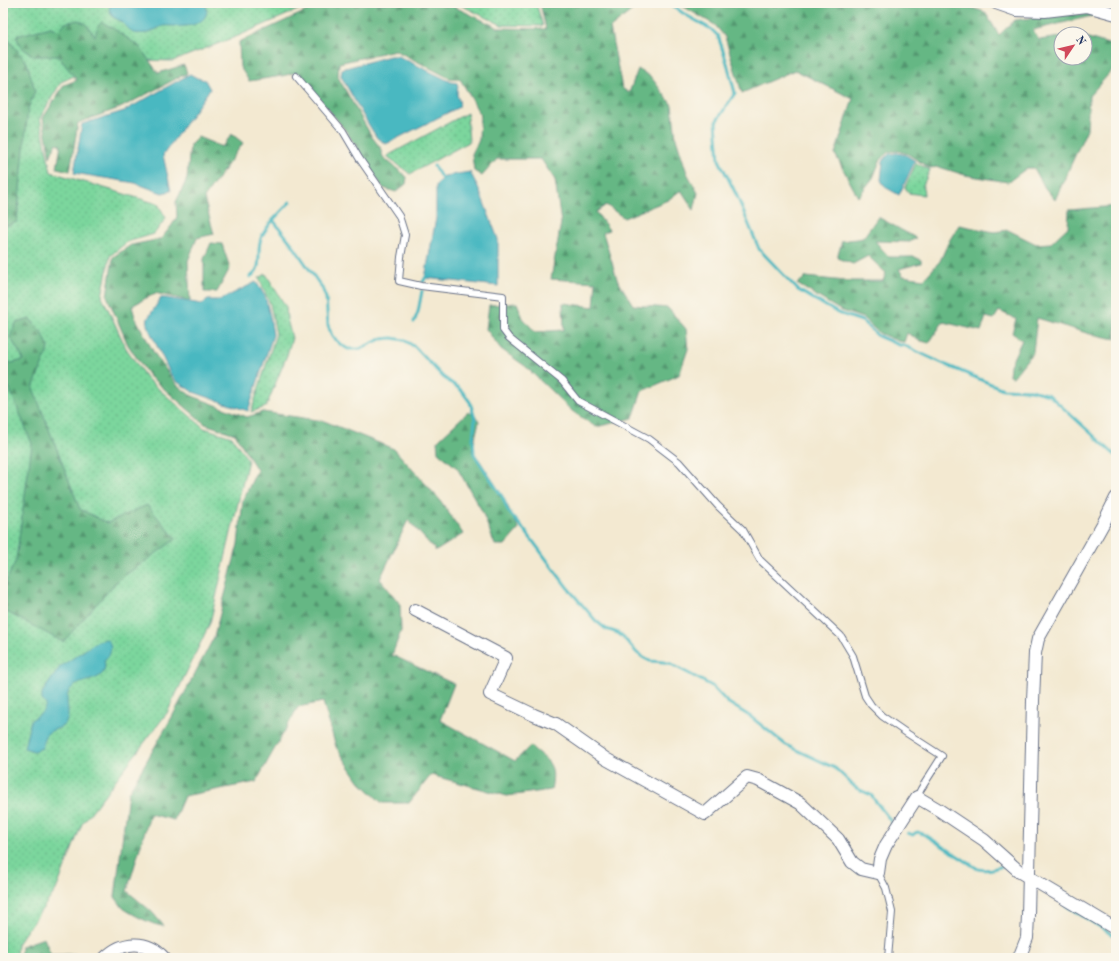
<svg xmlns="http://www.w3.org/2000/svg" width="1119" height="961" font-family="'Old Standard TT',serif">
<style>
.grass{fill:url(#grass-dots);stroke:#4c827e}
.forest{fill:url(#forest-firs);stroke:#407371}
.water{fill:#49b8c1;stroke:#327490}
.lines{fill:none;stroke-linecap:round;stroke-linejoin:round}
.stream{stroke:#49b8c1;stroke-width:3}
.service-casing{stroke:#677086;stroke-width:8}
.minor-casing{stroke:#677086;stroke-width:14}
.service{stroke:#fff;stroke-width:6}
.minor{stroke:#fff;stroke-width:12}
</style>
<defs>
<pattern id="grass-dots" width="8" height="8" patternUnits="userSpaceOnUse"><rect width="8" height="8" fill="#7cd69d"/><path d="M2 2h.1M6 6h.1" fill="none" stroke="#6bb88a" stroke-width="1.8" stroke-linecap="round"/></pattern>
<pattern id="forest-firs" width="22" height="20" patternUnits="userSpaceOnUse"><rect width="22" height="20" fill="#65b784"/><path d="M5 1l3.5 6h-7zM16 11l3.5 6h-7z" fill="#52956f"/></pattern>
</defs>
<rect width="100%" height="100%" fill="#fbf7ec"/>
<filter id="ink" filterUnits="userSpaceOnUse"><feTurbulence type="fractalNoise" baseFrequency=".025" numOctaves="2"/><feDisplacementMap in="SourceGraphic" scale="8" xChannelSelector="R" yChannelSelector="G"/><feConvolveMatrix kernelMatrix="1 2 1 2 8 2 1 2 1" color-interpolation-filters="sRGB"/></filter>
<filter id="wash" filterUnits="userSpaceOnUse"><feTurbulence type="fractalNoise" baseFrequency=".012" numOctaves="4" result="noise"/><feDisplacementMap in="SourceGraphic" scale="16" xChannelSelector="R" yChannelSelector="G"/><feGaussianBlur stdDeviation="0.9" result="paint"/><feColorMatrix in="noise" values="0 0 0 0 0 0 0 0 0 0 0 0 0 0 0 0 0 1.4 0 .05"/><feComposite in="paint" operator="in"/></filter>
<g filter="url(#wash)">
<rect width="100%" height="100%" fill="#f3e9d1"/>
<g class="grass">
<polygon points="3,3 314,3 238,36 173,61 110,59 61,82 40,118 51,172 158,204 166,218 154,234 127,242 110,256 102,296 126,348 147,379 204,428 232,437 248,460 210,623 167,713 82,824 56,890 17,944 16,958 3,958"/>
<polygon points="456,3 536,3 543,26 502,25"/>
<polygon points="467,113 469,142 410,174 387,156"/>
<polygon points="916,163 930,170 923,185 924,195 908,193 905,187"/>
<polygon points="266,274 286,307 287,319 292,338 287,355 266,407 251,412 276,334 270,304 259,278"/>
</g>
<g class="forest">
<polygon points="327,3 446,3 499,28 546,29 540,3 655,3 635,8 610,28 622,88 629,93 638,69 651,77 672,105 676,138 687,173 698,193 694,210 681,190 668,200 624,218 606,205 596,212 609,230 603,233 617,279 633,305 668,308 686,329 688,349 679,375 642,391 633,418 596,427 572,411 525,366 501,349 486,329 489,305 517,303 523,318 535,332 564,330 563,303 594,307 596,282 551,279 561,223 555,180 541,159 497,159 482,176 474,171 472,154 479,140 480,115 469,94 460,79 449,78 395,50 339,63 338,77 372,137 380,147 383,157 407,177 406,184 396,192 383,188 346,131 298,72 282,76 249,81 240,67 239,42 317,6"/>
<polygon points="677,3 956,3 985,12 999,35 1015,20 1062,14 1100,14 1033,30 1039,40 1061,37 1061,58 1085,58 1085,37 1115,46 1116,51 1116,66 1089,96 1087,129 1055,200 1045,188 1034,168 1027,168 1008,182 965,175 939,167 929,168 908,154 898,151 888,152 880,161 873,178 858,197 835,154 853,99 795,70 742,93 725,37 715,25"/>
<polygon points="78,20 86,24 95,36 98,26 102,22 114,29 139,46 158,73 184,65 187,73 122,107 78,123 70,171 57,168 61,145 56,143 50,157 43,118 64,85 77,80 58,56 34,56 21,47 16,36 51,27 58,30 65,23"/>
<polygon points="3,23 8,39 27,63 35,91 28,109 20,189 17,222 3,227"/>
<path d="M232,134L243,143L204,198L214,234L197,238L188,261L190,301L155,293L132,306L135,317L154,353L177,385L190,395L247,417L263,412L324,421L394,449L440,500L463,534L436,551L408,520L380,579L400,604L401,631L392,655L454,684L440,720L515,761L530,746C550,763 556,763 551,790L507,796L431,775L409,803H382L360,782L336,747L323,702L298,707L256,782L184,796L174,820L150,814L127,891L151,911L164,926C156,927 129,913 123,908C120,904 118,901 115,897L128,793L172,717L214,637L238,544L243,500L257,470L235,434L205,424L149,376L128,345L107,296L113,257L131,245L161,239L172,225L177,217L176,202L187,179L190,145L198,137L222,147Z"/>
<polygon points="1116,206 1116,339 1090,334 1037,318 1033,352 1013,377 1009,376 1010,365 1022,340 1012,333 1016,319 999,311 994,319 986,317 981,331 943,322 929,343 918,340 907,333 904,342 898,341 879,333 863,318 840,310 797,284 806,277 845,281 883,281 886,273 868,256 853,264 837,258 842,241 863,238 878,217 916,238 910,242 875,241 889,257 915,257 921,260 921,263 899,269 903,276 924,279 940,261 949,241 959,225 994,232 1008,230 1036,244 1051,243 1068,227 1069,210"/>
<polygon points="211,243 222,244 230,268 217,292 204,292 204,259"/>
<polygon points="30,319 43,334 49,348 33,388 80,509 107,523 147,505 176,539 117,581 63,642 3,610 3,588 16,560 32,444 3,372 3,365 24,360 10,337 16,323"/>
<polygon points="468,412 474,415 479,421 472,451 480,461 503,497 519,529 505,545 495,545 482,511 457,468 438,452 437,441"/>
<polygon points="44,938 51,955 75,954 77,958 20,958 21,946"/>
</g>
<g class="water">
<path d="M112,3H205C212,18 198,25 185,26C178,27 170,25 163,26C159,27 155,30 151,32C146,34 138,33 133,33L121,21L113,17L109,9Z"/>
<path d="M390,56H398L451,82L457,83C459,88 457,88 457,93C457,99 461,100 459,107L386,144L377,138L364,117L341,76L342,69Z"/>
<polygon points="190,74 197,78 205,80 210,89 163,155 171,191 162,193 135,183 74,173 82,124 124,111"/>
<polygon points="897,153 906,155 915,161 899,195 885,187 881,180 883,161 889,154"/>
<polygon points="470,172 478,187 498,239 498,286 425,278 436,218 436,185 444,176"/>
<polygon points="256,282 265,296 270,316 273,335 248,411 193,392 176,381 170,373 147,325 148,318 161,298 166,298 202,304 208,300 220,300"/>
<path d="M106,639C111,642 112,649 109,655C108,657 106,658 104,660C109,682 86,678 74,686C61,694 71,709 67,720C64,730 50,728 45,736C43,739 43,744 42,748L34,751L24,748L31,720C39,715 44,713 46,704L42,700V693L60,667L98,641Z"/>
</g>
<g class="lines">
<g class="stream">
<polyline points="670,3 684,14 711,29 718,36 727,63 735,93 716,122 719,160 737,196 759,249 798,290 838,313 862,321 878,336 899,345 903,345 946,365 1003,389 1031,390 1049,395 1116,456"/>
<polyline points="434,166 444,182"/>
<polyline points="290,202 273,220 292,244 322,288 326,298 328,325 332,336 340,344 348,349 359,349 381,339 392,338 404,340 415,347 443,377 461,390 470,402 475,419 473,439 474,454 503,498 508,511 526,532 567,587 596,621 606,629 618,633 623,637 637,653 644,658 650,661 664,662 671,664 712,686 727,702 751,717 786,745 835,768 856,788 871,795 890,820 892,827"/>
<path d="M250,277C263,269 257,255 260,242C261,234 268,227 273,220"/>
<polyline points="423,282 427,275"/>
<polyline points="414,322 418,312 422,291"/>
<path d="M908,833L913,835L915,833L918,832L927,836L978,869C990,872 994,867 1006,866L1008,867"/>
<polyline points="1065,905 1116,937"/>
</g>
</g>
</g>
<g filter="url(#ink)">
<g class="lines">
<defs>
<g id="service">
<polyline points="296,76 343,131 359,158 399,216 405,235 401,257 399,281 421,286 503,296 503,330 509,338 562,381 578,401 649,439 679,462 718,506 743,530 760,560 841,636 853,656 865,696 871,705 882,716 908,734 942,756 921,789 917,797"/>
<polyline points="878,873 886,888 892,912 888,958"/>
</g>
<g id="minor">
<polyline points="996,3 1016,10 1045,11 1087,6 1116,14"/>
<polyline points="415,610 506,658 490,694 534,715 556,724 606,759 705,814 747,777 758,780 800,803 838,839 852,862 861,869 878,873 880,859 886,845 917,797 939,810 984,840 1020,872 1116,929"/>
<path d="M105,958C122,941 147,939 164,958"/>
<polyline points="1019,958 1027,938 1028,915 1033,701 1035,653 1038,639 1104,522 1116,498"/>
</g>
</defs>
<use href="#service" class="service-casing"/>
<use href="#minor" class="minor-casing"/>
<use href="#service" class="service"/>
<use href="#minor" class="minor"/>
</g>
</g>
<rect width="1119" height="961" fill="none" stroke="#fbf7ec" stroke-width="16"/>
<g transform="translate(1073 46) rotate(55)"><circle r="19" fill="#fbf7ec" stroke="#a1a7b3"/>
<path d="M0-3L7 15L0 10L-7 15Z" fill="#d1495b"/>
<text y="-6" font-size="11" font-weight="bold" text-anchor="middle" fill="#1b2f5e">N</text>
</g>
</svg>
